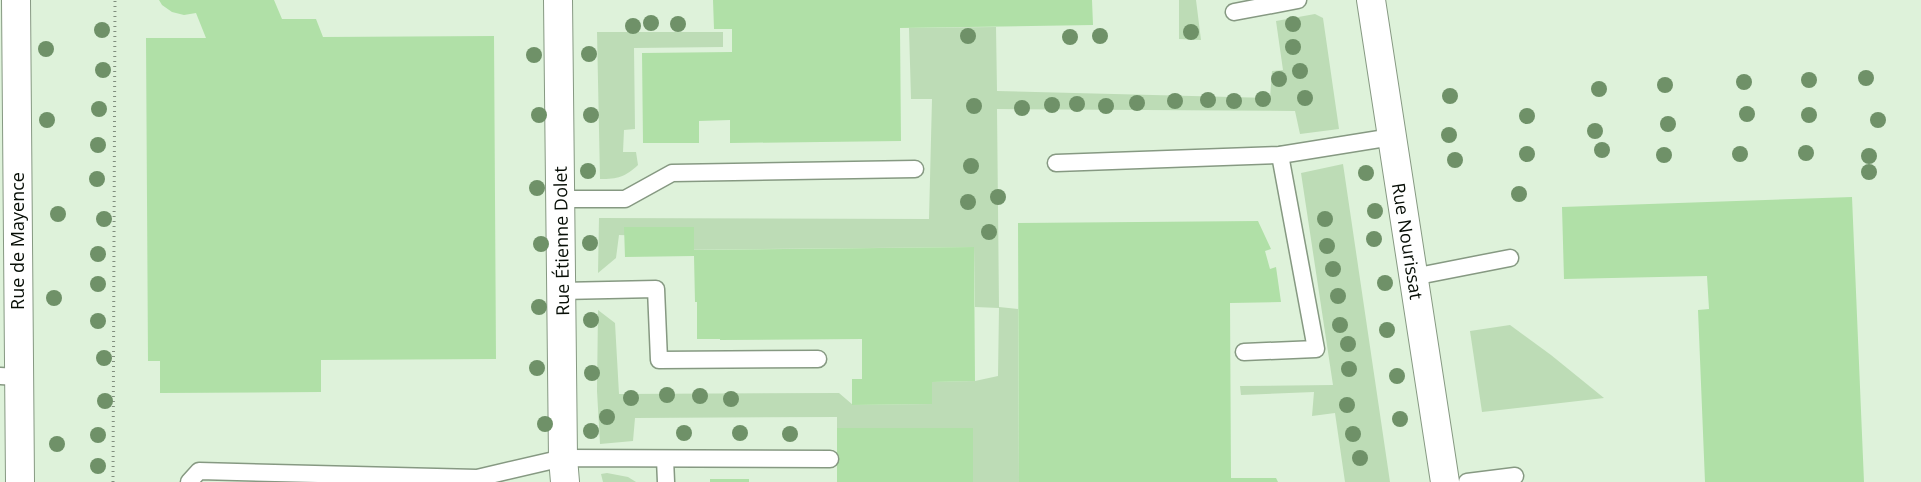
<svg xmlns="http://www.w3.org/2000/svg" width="1921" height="482" font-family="'Open Sans',sans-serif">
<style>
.green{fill:#bddcb6}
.building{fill:#b0e0a7}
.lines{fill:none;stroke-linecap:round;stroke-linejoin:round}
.service-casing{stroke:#869982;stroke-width:19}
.minor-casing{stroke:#869982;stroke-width:30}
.secondary-casing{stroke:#869982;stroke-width:30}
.path{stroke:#808e7d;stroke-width:3;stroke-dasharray:1 4;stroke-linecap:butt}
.service{stroke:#fff;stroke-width:16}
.minor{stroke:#fff;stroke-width:28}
.secondary{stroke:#fff;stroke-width:28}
.tree{fill:#6f9168}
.labels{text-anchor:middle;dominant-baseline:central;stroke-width:4.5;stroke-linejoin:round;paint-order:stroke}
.street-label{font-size:18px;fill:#070e06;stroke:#fff}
</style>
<rect width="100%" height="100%" fill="#def2da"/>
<g class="green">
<polygon points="1179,0 1196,0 1201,40 1179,39"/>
<polygon points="1315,14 1323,18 1339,129 1300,134 1295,111 997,109 999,307 1018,309 1019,482 973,482 972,428 837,428 837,417 635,418 633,441 600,444 597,391 598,310 615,323 619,394 839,393 853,405 932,404 932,382 975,381 998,376 999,308 975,307 974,247 674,250 675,237 619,235 616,258 598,273 599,218 929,219 932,99 911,99 909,28 996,27 997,91 1270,98 1272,71 1283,70 1276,21"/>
<path d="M597,32H723V47L634,48L635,129L624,130L623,152H636L638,165C625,177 618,179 600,179Z"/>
<polygon points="1343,164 1390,482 1345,482 1335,413 1312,416 1314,392 1241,395 1240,386 1333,385 1301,173"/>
<polygon points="1510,325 1551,355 1604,398 1482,412 1470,331"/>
<polygon points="607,473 628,477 636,482 603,482 601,474"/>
</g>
<g class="building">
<polygon points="159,0 274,0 282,19 316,19 323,37 494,36 496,359 321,360 321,392 160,393 160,361 148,361 146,38 206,38 196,13 184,15 172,12 162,5"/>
<polygon points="713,0 1092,0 1093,25 900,28 901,141 730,143 730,120 699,121 699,143 643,143 642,53 732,52 732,29 714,29"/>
<polygon points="1852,197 1864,482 1705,482 1698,310 1709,309 1707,276 1564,279 1562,207"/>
<polygon points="1258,221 1271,249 1265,251 1270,269 1276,267 1281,302 1230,303 1231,478 1276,478 1278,482 1019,482 1018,223"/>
<polygon points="624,227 694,227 694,250 974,247 975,381 932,382 932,404 852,405 852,379 862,379 862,339 720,340 720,339 697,339 697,302 695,302 694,256 625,257"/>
<rect x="837" y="428" width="136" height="54"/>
<rect x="710" y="479" width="39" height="3"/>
</g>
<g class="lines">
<defs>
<g id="service">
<polyline points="1234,12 1298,0"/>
<polyline points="1056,163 1280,155 1392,137"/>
<polyline points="560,199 625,199 672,173 915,169"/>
<polyline points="1413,277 1510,258"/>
<polyline points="561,291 656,289 659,360 818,359"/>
<polyline points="1244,352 1316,349 1280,155"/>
<polyline points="0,376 18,377"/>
<polyline points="665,459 666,482"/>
<polyline points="189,482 199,471 477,478 563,458 830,459"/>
<polyline points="1467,482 1515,476"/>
</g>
<g id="minor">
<polyline points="558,0 563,458 565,482"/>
<polyline points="1371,0 1445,482"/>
</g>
<polyline id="secondary" points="16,0 20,482"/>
</defs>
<use href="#service" class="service-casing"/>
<use href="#minor" class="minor-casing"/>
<use href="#secondary" class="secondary-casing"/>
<polyline class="path" points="113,482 115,0"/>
<use href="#service" class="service"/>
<use href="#minor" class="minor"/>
<use href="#secondary" class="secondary"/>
</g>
<g class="tree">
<circle cx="651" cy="23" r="8"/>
<circle cx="678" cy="24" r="8"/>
<circle cx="1293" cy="24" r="8"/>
<circle cx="633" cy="26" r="8"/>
<circle cx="102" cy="30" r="8"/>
<circle cx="1191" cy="32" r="8"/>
<circle cx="968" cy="36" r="8"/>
<circle cx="1100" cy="36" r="8"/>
<circle cx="1070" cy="37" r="8"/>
<circle cx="1293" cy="47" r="8"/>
<circle cx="46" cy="49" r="8"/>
<circle cx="589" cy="54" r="8"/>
<circle cx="534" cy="55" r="8"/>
<circle cx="103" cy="70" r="8"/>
<circle cx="1300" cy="71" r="8"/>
<circle cx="1866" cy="78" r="8"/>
<circle cx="1279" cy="79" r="8"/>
<circle cx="1809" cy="80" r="8"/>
<circle cx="1744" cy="82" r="8"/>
<circle cx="1665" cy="85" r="8"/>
<circle cx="1599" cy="89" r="8"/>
<circle cx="1450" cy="96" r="8"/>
<circle cx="1305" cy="98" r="8"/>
<circle cx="1263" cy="99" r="8"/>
<circle cx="1208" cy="100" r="8"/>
<circle cx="1175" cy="101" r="8"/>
<circle cx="1234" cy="101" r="8"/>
<circle cx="1137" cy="103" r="8"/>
<circle cx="1077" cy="104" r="8"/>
<circle cx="1052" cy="105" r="8"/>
<circle cx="974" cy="106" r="8"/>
<circle cx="1106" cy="106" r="8"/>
<circle cx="1022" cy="108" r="8"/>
<circle cx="99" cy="109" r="8"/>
<circle cx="1747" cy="114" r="8"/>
<circle cx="539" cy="115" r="8"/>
<circle cx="591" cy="115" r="8"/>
<circle cx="1809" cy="115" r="8"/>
<circle cx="1527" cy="116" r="8"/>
<circle cx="47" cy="120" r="8"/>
<circle cx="1878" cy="120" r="8"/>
<circle cx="1668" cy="124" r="8"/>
<circle cx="1595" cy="131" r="8"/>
<circle cx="1449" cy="135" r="8"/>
<circle cx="98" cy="145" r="8"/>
<circle cx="1602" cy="150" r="8"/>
<circle cx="1806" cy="153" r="8"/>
<circle cx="1527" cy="154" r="8"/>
<circle cx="1740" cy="154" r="8"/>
<circle cx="1664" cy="155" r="8"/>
<circle cx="1869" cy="156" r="8"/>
<circle cx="1455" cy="160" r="8"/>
<circle cx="971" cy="166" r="8"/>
<circle cx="588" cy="171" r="8"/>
<circle cx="1869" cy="172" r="8"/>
<circle cx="1366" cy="173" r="8"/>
<circle cx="97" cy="179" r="8"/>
<circle cx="537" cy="188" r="8"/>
<circle cx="1519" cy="194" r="8"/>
<circle cx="998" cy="197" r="8"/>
<circle cx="968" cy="202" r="8"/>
<circle cx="1375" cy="211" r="8"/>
<circle cx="58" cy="214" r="8"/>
<circle cx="104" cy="219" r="8"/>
<circle cx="1325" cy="219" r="8"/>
<circle cx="989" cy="232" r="8"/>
<circle cx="1374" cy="239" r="8"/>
<circle cx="590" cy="243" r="8"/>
<circle cx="541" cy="244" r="8"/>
<circle cx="1327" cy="246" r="8"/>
<circle cx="98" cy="254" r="8"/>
<circle cx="1333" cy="269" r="8"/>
<circle cx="1385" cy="283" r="8"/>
<circle cx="98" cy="284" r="8"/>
<circle cx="1338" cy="296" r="8"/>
<circle cx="54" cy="298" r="8"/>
<circle cx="539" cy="307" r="8"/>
<circle cx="591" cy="320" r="8"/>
<circle cx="98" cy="321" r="8"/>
<circle cx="1340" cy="325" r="8"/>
<circle cx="1387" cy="330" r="8"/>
<circle cx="1348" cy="344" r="8"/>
<circle cx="104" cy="358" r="8"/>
<circle cx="537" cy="368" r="8"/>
<circle cx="1349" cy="369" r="8"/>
<circle cx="592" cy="373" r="8"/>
<circle cx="1397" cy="376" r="8"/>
<circle cx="667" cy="395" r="8"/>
<circle cx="700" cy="396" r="8"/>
<circle cx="631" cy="398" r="8"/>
<circle cx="731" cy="399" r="8"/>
<circle cx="105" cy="401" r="8"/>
<circle cx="1347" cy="405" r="8"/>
<circle cx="607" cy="417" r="8"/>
<circle cx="1400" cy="419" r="8"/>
<circle cx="545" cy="424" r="8"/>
<circle cx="591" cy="431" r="8"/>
<circle cx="684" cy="433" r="8"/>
<circle cx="740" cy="433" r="8"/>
<circle cx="790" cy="434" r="8"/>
<circle cx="1353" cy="434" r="8"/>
<circle cx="98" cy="435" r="8"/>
<circle cx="57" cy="444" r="8"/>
<circle cx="1360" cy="458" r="8"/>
<circle cx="98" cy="466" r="8"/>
</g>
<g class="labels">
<g class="street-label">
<text transform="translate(17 241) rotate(-90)">Rue de Mayence</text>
<text transform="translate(561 241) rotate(-91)">Rue Étienne Dolet</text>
<text transform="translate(1408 241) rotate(81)">Rue Nourissat</text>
</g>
</g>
</svg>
